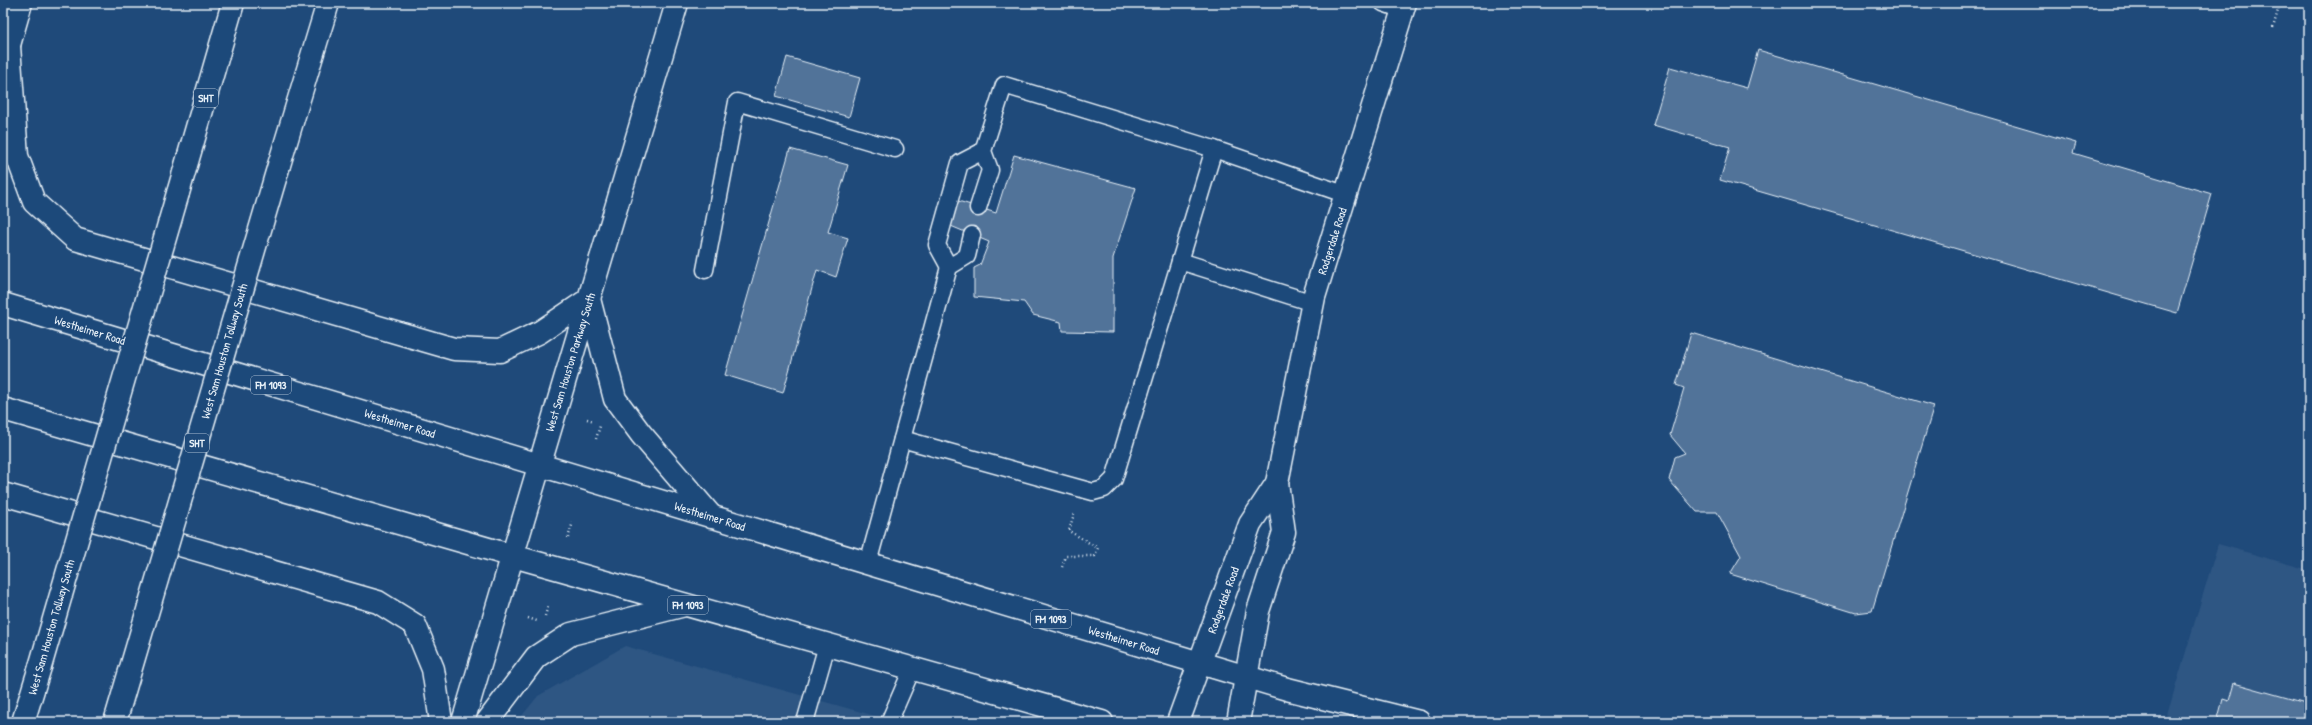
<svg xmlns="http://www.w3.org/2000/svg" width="2312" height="725" font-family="'Patrick Hand',sans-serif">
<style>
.built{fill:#2e5683}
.building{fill:#517399;stroke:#e8f1f8}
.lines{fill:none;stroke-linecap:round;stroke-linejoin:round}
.lane-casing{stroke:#e8f1f8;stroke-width:19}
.secondary-casing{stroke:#e8f1f8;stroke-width:25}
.primary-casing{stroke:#e8f1f8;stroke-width:25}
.highway-casing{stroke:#e8f1f8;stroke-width:25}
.path{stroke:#e8f1f8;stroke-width:2.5;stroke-dasharray:1 3;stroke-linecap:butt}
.lane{stroke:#1f4a7a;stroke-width:16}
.secondary{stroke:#1f4a7a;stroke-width:22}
.primary{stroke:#1f4a7a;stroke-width:22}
.highway{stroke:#1f4a7a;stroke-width:22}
.highway-bridge-casing{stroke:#e8f1f8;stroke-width:25;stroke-linecap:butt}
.highway-bridge{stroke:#1f4a7a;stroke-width:22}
.labels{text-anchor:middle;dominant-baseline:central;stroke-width:3.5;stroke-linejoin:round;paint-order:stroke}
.shield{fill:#1f4a7a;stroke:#acbfd2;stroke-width:1}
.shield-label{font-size:11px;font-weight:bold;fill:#e8f1f8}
.street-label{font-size:12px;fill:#e8f1f8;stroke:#1f4a7a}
</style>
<rect width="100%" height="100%" fill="#1f4a7a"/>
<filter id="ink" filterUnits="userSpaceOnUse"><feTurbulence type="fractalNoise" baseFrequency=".025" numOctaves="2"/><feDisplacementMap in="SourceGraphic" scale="8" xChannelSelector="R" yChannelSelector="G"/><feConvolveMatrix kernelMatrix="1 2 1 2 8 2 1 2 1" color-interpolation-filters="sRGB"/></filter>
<g filter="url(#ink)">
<g class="built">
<polygon points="2218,544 2309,570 2309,722 2165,722"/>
<polygon points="625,646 897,722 517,722 538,696"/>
</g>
<g class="building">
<polygon points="1758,50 2076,143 2073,153 2212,194 2177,313 1720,180 1730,147 1653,125 1670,67 1747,88"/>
<polygon points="787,57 860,78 849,117 776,96"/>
<polygon points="790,149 848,165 828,232 848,238 836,277 817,270 783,393 725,375"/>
<polygon points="1014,155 1136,188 1113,258 1113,332 1062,331 1061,322 1033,315 1024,302 974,297 974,268 980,265 989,242 946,224 952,199 996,213"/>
<polygon points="1691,333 1934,406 1872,611 1856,613 1730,574 1741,556 1717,512 1697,512 1669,480 1675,457 1685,453 1670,435 1684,388 1676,385"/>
<polygon points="2234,683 2309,704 2309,722 2217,722 2223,699 2229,701"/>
</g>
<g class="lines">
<defs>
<g id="lane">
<polyline points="1383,3 1403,10"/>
<polyline points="978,208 990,170 983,151 1004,85 1214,149 1347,195"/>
<polyline points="1180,261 1313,303"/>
<polyline points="949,267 937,245 960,163 983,151"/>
<polyline points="705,270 737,102 895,149"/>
<polyline points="902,439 1093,492 1104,489 1114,479 1214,149"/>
<polyline points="868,563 949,267 967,256 972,235"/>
<polyline points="805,722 827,645"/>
<polyline points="889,722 912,669"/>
</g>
<g id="secondary">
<polyline points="9,46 17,156 34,202 75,239 454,349 500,351 540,332 589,299"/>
<polyline points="5,59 21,3"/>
<polyline points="3,494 378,602 415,625 433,669 441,722"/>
<polyline points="463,722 677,3"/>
<polyline points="1178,722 1250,524 1277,483"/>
<polyline points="1238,722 1258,611 1284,532 1277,483 1314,297 1405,3"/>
</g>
<g id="primary">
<polyline points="589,299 615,399 641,434 712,517"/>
<polyline points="3,304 1200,663 1287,689 1419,722"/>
<polyline points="3,409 513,556 1102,722"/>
<polyline points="487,722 536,657 571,634 685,605"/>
</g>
<g id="highway">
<polyline points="279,165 328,3"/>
<polyline points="178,193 233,3"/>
<polyline points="23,722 40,667"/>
</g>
</defs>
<use href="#lane" class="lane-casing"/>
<use href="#secondary" class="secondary-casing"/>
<use href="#primary" class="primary-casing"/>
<use href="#highway" class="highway-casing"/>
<g class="path">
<polyline points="2273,28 2280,3"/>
<polyline points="587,419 594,421"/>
<polyline points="596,439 600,426"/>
<polyline points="568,538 573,522"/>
<polyline points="1062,567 1066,556 1095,556 1098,548 1069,531 1074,514"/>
<polyline points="545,616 548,606"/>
<polyline points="528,618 537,621"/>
</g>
<use href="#lane" class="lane"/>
<use href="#secondary" class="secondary"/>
<use href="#primary" class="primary"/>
<use href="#highway" class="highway"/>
<defs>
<g id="highway-bridge">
<polyline points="40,667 178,193"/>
<polyline points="115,722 279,165"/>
</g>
</defs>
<use href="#highway-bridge" class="highway-bridge-casing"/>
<use href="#highway-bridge" class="highway-bridge"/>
</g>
</g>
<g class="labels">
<g class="shield">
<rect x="194" y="89" width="24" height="18" rx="3"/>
<rect x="251" y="376" width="40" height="18" rx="3"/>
<rect x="185" y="434" width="24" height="18" rx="3"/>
<rect x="668" y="596" width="40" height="18" rx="3"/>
<rect x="1031" y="610" width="40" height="18" rx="3"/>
</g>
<g class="shield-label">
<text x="206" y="98">SHT</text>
<text x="271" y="385">FM 1093</text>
<text x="197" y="443">SHT</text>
<text x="688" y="605">FM 1093</text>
<text x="1051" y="619">FM 1093</text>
</g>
<g class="street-label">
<text transform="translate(1332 241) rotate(-72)">Rodgerdale Road</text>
<text transform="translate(90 330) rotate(17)">Westheimer Road</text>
<text transform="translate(224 351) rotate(-74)">West Sam Houston Tollway South</text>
<text transform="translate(570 362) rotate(-73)">West Sam Houston Parkway South</text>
<text transform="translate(400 423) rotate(17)">Westheimer Road</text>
<text transform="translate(710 516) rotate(17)">Westheimer Road</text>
<text transform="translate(1223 600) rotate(-70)">Rodgerdale Road</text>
<text transform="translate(51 627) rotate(-74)">West Sam Houston Tollway South</text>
<text transform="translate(1124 640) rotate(17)">Westheimer Road</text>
</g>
</g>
<rect width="2312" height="725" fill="none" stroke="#1f4a7a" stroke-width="16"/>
<rect x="8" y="8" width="2296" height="709" fill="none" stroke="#e8f1f8" stroke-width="1.5" filter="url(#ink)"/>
</svg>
